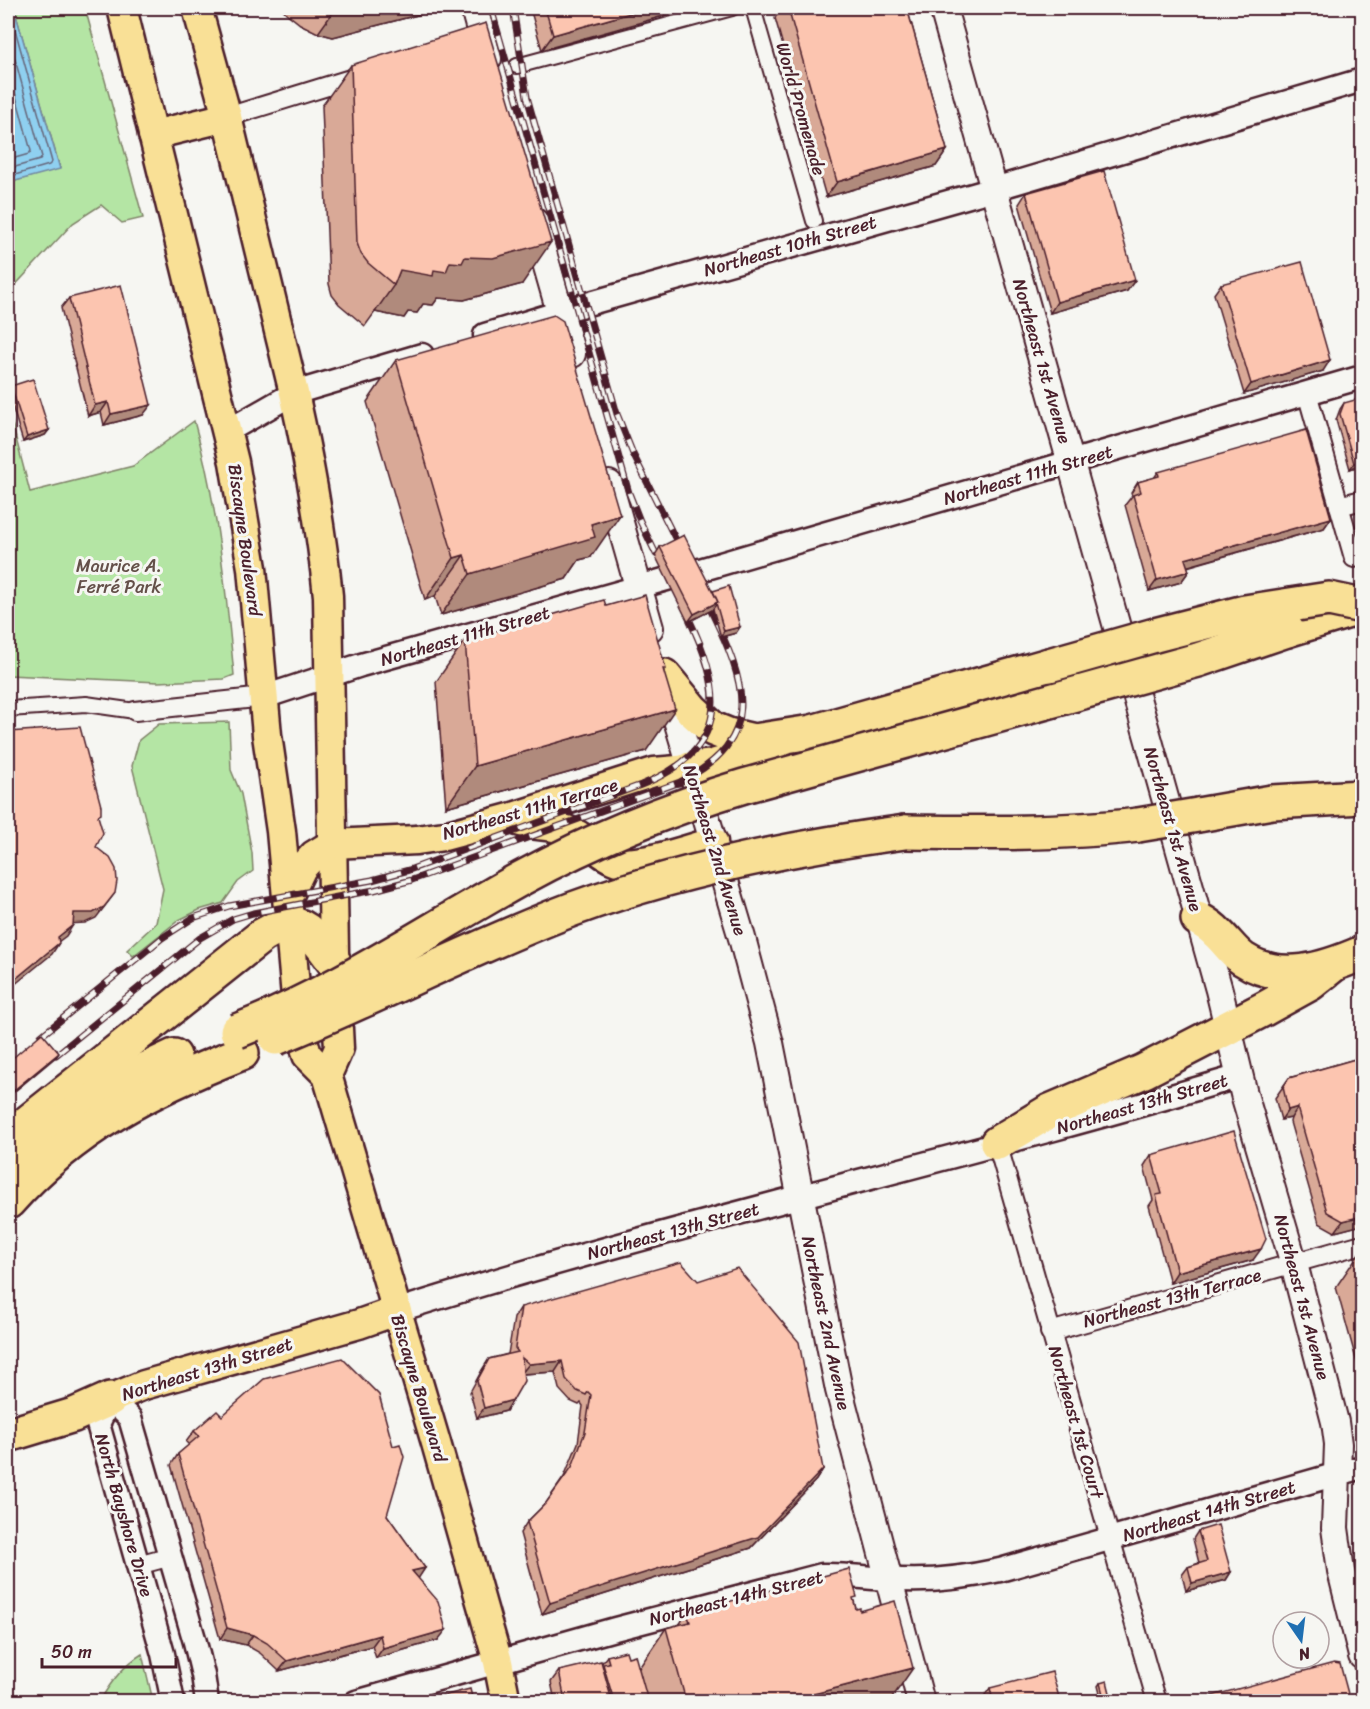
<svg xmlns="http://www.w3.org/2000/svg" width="1370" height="1709" font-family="Sriracha,sans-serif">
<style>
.green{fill:#b4e5a4;stroke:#7f8268;stroke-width:1.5}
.water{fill:#8fd0f0;stroke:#7389a1;stroke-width:1.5}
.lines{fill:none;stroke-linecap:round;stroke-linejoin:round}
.shore{stroke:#66667a;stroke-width:1.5}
.pedestrian-casing{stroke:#4a1f2b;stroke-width:18}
.minor-casing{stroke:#4a1f2b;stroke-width:22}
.tertiary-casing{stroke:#4a1f2b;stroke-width:27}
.secondary-casing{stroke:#4a1f2b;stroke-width:30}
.primary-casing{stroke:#4a1f2b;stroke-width:33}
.motorway-casing{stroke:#4a1f2b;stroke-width:38}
.pedestrian{stroke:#f6f6f2;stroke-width:14}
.minor{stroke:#f6f6f2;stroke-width:18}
.tertiary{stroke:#f6f6f2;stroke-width:22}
.secondary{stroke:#f6f6f2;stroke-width:26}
.primary{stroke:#f9e096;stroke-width:28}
.motorway{stroke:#f9e096;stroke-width:33}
.rail-casing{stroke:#4a1f2b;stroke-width:7}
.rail{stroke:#f6f6f2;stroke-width:4.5;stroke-dasharray:14;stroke-linecap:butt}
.motorway-bridge-casing{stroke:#4a1f2b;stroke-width:38;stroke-linecap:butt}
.motorway-bridge{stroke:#f9e096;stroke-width:33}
.wall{fill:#d9a997;stroke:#4a1f2b;stroke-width:1.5}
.shaded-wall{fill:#b08a7b;stroke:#4a1f2b;stroke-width:1.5}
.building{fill:#fcc5b0;stroke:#4a1f2b;stroke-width:1.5}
.labels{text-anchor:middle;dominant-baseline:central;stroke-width:6;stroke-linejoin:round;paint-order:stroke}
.street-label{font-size:18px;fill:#4a1f2b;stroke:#f6f6f2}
.park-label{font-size:18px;fill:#645049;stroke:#f6f6f2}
</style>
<rect width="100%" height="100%" fill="#f6f6f2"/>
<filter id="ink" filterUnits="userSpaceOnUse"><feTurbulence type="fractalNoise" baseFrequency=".0167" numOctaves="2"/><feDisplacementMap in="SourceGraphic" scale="12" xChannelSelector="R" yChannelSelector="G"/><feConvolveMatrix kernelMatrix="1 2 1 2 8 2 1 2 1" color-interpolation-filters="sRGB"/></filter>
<g filter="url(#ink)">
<g class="green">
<polygon points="14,8 85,8 143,218 122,223 101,205 73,223 8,293 8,183 60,168"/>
<path d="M8,408L30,492L133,466L194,421C218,505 226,590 234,675L224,679L158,682L8,675Z"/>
<polygon points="229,722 231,770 241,794 252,853 253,871 238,882 223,903 199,910 179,920 133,956 127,950 156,923 163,889 132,766 139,740 159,724"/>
<path d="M142,1654L153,1701H100C110,1683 124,1665 142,1654Z"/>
</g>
<polygon class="water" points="8,8 14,8 60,169 8,183"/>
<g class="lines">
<g class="shore">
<polyline points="8,34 42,157 40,160 8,169"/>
<polyline points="8,67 31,151 29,154 8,160"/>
<polyline points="8,177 49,165 52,162 9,8"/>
</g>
<defs>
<g id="pedestrian">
<polyline points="753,8 814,221"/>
<polyline points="517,66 732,8"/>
<polyline points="8,709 86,704 135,711"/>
</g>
<g id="minor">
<polyline points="227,117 360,76"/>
<polyline points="1307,393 1354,558"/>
<polyline points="1339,506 1362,500"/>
<polyline points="135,711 264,697"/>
<polyline points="997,1143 1157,1702"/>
<polyline points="1050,1332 1362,1244"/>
<polyline points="138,1565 171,1556"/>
</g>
<g id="tertiary">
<polyline points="485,335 594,302 994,189 1362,80"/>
<polyline points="226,432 294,393 422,355"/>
<polyline points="693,572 1362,377"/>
<polyline points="264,697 361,665 667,579"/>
<path d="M396,1311C674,1223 960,1160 1240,1076"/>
<polyline points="173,1702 163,1654 98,1424 110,1399 130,1418 195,1642 203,1675 207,1702"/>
<path d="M356,1702L615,1629L822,1575C845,1574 865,1578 888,1579C926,1583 963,1578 1000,1570L1362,1467"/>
</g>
<g id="secondary">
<polyline points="474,8 488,59"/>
<polyline points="943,8 1219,990 1244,1094 1294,1264 1335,1422 1338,1444 1335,1528 1341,1571 1362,1656"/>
<polyline points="534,221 572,354"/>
<polyline points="609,484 650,628"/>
<polyline points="666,683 742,938 770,1043 839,1390 921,1702"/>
</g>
<g id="primary">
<polyline points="122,8 234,462 252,568 267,735 281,831 298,1019 307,1055 327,1075 436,1443 498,1662 506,1702"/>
<path d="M197,8L227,117L294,393C309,460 321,527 328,596L334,952L339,1048L327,1075"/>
<polyline points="153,135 227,117"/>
<path d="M515,820C534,828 555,823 574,833C589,840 601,856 617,861C638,868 691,848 713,842"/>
<polyline points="288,897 302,868 314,855 332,844 417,840 444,836 510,818 654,772 690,769"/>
<polyline points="110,1399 144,1385 359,1324 396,1311"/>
</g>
<g id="motorway">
<polyline points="1287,630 1362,607"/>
<polyline points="664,676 692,710 713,729 728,735 754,741 812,732 1049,665"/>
<polyline points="690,769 711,767 775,749"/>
<polyline points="1198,815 1272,802 1362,797"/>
<path d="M905,832C983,833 1061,834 1138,825"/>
<path d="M1198,919C1205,923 1212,927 1217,933C1226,941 1233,952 1243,959C1281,984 1325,969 1362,953"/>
<path d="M8,1138L263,935C271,931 281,924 291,924C310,925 324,949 334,962"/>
<polyline points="997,1143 1050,1111 1144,1071 1264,1009 1311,983 1332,966"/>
<path d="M8,1168C57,1120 112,1084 174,1056"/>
<path d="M8,1202C74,1128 150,1089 242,1053"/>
<polyline points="8,1435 74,1415 110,1399"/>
</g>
</defs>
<use href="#pedestrian" class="pedestrian-casing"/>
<use href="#minor" class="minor-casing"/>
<use href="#tertiary" class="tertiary-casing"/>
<use href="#secondary" class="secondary-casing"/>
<use href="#primary" class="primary-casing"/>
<use href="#motorway" class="motorway-casing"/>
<use href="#pedestrian" class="pedestrian"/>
<use href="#minor" class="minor"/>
<use href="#tertiary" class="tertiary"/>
<use href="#secondary" class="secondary"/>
<use href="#primary" class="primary"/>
<use href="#motorway" class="motorway"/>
<defs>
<g id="rail">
<polyline points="491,8 629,493 640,521 656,554"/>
<polyline points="513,8 527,97 617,414 633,454 678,544"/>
<path d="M41,1036L162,938L193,918L229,906L372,880L409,870L641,785C727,751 726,696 690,621"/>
<path d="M56,1055L200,938L233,919L253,913L374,890L412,880L680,782C766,739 746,683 711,611"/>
</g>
</defs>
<use href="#rail" class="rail-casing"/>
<use href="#rail" class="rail"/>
<defs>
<g id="motorway-bridge">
<polyline points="1049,665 1155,635 1245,612 1329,599 1362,606"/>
<polyline points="1138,825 1198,815"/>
<path d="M237,1031C340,991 426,931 522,878C592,840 667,809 744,786L1198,660L1287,630"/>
<path d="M276,1038C376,998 472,947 573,909C678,870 794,847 905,832"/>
</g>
</defs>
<use href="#motorway-bridge" class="motorway-bridge-casing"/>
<use href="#motorway-bridge" class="motorway-bridge"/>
</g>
<g class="wall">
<polygon points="282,8 426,8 421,14 333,37 318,33 300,24 286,13"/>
<polygon points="530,8 692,8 542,50"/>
<polygon points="780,8 907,8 947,150 936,166 826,197 775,18 780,10"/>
<polygon points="351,65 522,284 464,300 438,298 433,305 423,304 417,313 408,312 404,318 375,312 365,326 339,304 332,295 329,284 322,106"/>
<polygon points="1026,193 1135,280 1127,291 1050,313 1019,204"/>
<polygon points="1221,284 1323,371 1244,394 1214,294"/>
<polygon points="69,298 143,415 104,425 101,412 88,416 61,308"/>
<polygon points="396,360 591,557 579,560 566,579 441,615 435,596 425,600 367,402"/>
<polygon points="11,386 49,430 45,435 23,442 8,392"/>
<polygon points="1344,403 1362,465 1350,469 1336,420 1340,409"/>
<polygon points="1158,472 1331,518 1324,528 1187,567 1189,571 1181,582 1149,591 1125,505 1132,496 1131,493 1138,482 1154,478"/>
<polygon points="660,547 712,592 713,591 736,633 721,637 713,609 688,622 655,555"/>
<polygon points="606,606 664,671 646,751 446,807 436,682 465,640"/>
<polygon points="1362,1057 1362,1225 1335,1232 1319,1223 1290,1122 1291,1118 1281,1120 1275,1098 1289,1078"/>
<polygon points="1151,1155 1253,1260 1170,1283 1149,1206 1153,1200 1144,1166"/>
<polygon points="1362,1249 1362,1381 1336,1287"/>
<polygon points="521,1307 823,1469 816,1480 751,1548 542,1614 520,1533 527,1522 546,1503 564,1477 578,1443 583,1406 581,1403 579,1405 570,1401 559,1389 555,1372 524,1374 513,1400 506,1411 477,1418 470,1392 482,1370 489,1359 508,1354 514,1318"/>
<polygon points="222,1416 387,1515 425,1568 418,1578 438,1640 376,1658 372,1646 279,1671 260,1653 246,1645 220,1639 171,1465 178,1454 189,1445 186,1442 194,1431"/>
<polygon points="1198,1531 1231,1572 1226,1580 1186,1591 1182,1575 1188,1567 1199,1563 1193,1539"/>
<polygon points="854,1601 856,1609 892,1701 555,1701 551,1682 559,1671 601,1664 607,1656 628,1657 639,1668 666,1628 679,1625 687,1613"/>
<polygon points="1100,1683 1109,1699 1102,1701 1098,1686"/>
<polygon points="990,1688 1060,1701 983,1701 982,1699"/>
</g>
<g class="shaded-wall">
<polygon points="336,8 426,8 421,14 333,37 318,33"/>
<polygon points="648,8 692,8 542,50 553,35"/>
<polygon points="947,150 936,166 826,197 837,182"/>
<polygon points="551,242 522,284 464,300 438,298 433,305 423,304 417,313 408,312 404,318 375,312 394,285 400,270 434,270 450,262 465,257"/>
<polygon points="1135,280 1127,291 1050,313 1057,302"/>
<polygon points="1330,360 1323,371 1244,394 1251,384"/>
<polygon points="108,402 101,412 88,416 95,405"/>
<polygon points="151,405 143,415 104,425 111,414"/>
<polygon points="49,430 45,435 23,442 27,437"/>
<polygon points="1362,461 1362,465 1350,469 1354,463"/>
<polygon points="620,515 591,557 579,560 566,579 441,615 470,574 591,524"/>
<polygon points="1331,518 1324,528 1178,569 1185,559"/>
<polygon points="464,555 435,596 425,600 454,558"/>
<polygon points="1189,571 1181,582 1149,591 1157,580"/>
<polygon points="718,602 712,610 688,622 694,614"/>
<polygon points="740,627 736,633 721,637 724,631"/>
<polygon points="675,709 646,751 446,807 475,766"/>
<polygon points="115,893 96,918 85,923 67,924 74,913"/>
<polygon points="73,925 66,936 50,948 58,937"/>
<polygon points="59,943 52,954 8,990 8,985"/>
<polygon points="59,1053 57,1056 8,1097 8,1095"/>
<polygon points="1298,1107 1291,1118 1281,1120 1288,1110"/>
<polygon points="1362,1216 1362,1225 1335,1232 1343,1221"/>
<polygon points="1261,1249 1253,1260 1170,1283 1177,1272"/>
<polygon points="562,1361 555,1372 521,1374 529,1364"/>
<polygon points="513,1400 506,1411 477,1418 484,1408"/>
<polygon points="823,1469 816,1480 751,1548 542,1614 550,1603"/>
<polygon points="425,1568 418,1579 412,1571"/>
<polygon points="1231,1572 1226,1580 1186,1591 1192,1583"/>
<polygon points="227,1628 253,1635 246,1645 220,1639"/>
<polygon points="446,1630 438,1640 376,1658 383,1648"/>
<polygon points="380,1635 372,1646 279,1671 287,1661"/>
<polygon points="913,1668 890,1701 787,1701"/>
</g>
<g class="building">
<polygon points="545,8 648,8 553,35"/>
<polygon points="788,8 907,8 947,150 837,182"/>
<polygon points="486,23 551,242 493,258 465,257 462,263 450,262 446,272 434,270 433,276 400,270 394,285 368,263 361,254 357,243 351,65"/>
<polygon points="1104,171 1135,280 1057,302 1026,193"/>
<polygon points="1302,262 1330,360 1251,384 1221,284"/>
<polygon points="121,285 151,405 111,414 108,402 95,405 69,298"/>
<polygon points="554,315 563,321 620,515 591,524 595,537 470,574 464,555 454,558 396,360"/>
<polygon points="33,379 49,430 27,437 11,386"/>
<polygon points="1362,398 1362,461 1354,463 1340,414 1344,403"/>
<polygon points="1306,430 1331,518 1185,559 1189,571 1157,580 1133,495 1141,492 1138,482 1159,476 1158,472"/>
<polygon points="684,535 718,602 694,614 660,547"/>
<polygon points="729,586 740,627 724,631 716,603 718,602 713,591"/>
<polygon points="645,595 666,669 663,669 675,709 475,766 465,640 604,600 606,606"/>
<polygon points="80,727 101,806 101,814 98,816 103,833 96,847 110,858 116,869 117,881 115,893 104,907 93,913 74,913 73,925 58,937 59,943 8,985 8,732"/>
<polygon points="42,1033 59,1053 8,1095 8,1062"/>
<polygon points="1362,1057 1362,1216 1343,1221 1327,1212 1298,1111 1298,1107 1288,1110 1283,1087 1289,1078"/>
<polygon points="1234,1131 1266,1239 1261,1249 1177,1272 1156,1195 1162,1194 1151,1155"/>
<polygon points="681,1262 698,1281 737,1268 799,1342 823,1469 758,1537 550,1603 527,1522 546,1503 572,1467 585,1432 591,1395 588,1392 586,1395 577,1391 566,1379 562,1361 529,1364 522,1358 524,1381 513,1400 484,1408 477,1381 489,1359 518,1352 515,1348 521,1307"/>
<polygon points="342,1358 379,1395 393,1446 400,1444 404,1457 387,1515 425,1568 412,1571 438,1601 446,1630 383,1648 380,1635 287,1661 267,1643 253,1635 227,1628 178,1454 199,1436 194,1431 217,1411 222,1416 264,1379"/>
<polygon points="1218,1525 1231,1572 1192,1583 1188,1567 1207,1561 1198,1531"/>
<polygon points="849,1569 857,1597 853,1598 856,1609 860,1608 860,1611 895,1601 913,1668 787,1701 686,1701 666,1628 690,1622 687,1613"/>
<polygon points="626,1651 628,1657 635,1655 648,1701 614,1701 603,1664 609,1663 607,1656"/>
<polygon points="601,1661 612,1701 565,1701 559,1671"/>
<polygon points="1334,1663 1340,1664 1350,1701 1193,1701"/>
<polygon points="1052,1672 1060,1701 993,1701 990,1688"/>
<polygon points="1107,1681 1111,1697 1104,1698 1100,1683"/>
<polygon points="470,1689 473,1701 423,1701"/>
<polygon points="891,1699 892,1701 881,1701"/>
</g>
</g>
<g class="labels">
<g class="street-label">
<text transform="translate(801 109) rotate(74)">World Promenade</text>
<text transform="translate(790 246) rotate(-16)">Northeast 10th Street</text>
<text transform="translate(1042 361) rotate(74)">Northeast 1st Avenue</text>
<text transform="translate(1028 475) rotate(-16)">Northeast 11th Street</text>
<text transform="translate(245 540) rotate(82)">Biscayne Boulevard</text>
<text transform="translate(465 636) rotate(-16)">Northeast 11th Street</text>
<text transform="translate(530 809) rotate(-16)">Northeast 11th Terrace</text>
<text transform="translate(1173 829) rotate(74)">Northeast 1st Avenue</text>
<text transform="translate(715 850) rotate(73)">Northeast 2nd Avenue</text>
<text transform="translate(1142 1104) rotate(-16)">Northeast 13th Street</text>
<text transform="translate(673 1231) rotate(-15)">Northeast 13th Street</text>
<text transform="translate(1302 1297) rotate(75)">Northeast 1st Avenue</text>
<text transform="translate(1172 1298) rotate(-15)">Northeast 13th Terrace</text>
<text transform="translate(826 1323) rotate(78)">Northeast 2nd Avenue</text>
<text transform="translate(207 1369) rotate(-17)">Northeast 13th Street</text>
<text transform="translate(419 1388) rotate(73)">Biscayne Boulevard</text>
<text transform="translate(1076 1422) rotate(74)">Northeast 1st Court</text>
<text transform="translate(1209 1511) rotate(-16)">Northeast 14th Street</text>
<text transform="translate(124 1515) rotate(74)">North Bayshore Drive</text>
<text transform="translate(736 1598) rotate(-14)">Northeast 14th Street</text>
</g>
<g class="park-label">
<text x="119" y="566">Maurice A.<tspan x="119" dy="21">Ferré Park</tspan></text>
</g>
</g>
<rect width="1370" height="1709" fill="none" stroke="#f6f6f2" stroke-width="30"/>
<rect x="15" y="15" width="1340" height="1679" fill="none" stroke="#4a1f2b" stroke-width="2" filter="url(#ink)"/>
<g transform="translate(1301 1640) rotate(166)"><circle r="28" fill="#f6f6f2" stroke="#b1a0a2" stroke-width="1.5"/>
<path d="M0-4.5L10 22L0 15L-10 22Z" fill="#1f6fb2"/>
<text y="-9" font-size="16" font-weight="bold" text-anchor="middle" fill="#4a1f2b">N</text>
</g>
<path d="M42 1658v9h134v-9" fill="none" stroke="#4a1f2b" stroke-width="3"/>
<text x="51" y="1658" font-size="18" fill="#4a1f2b" stroke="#f6f6f2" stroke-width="4.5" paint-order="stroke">50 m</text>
</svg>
